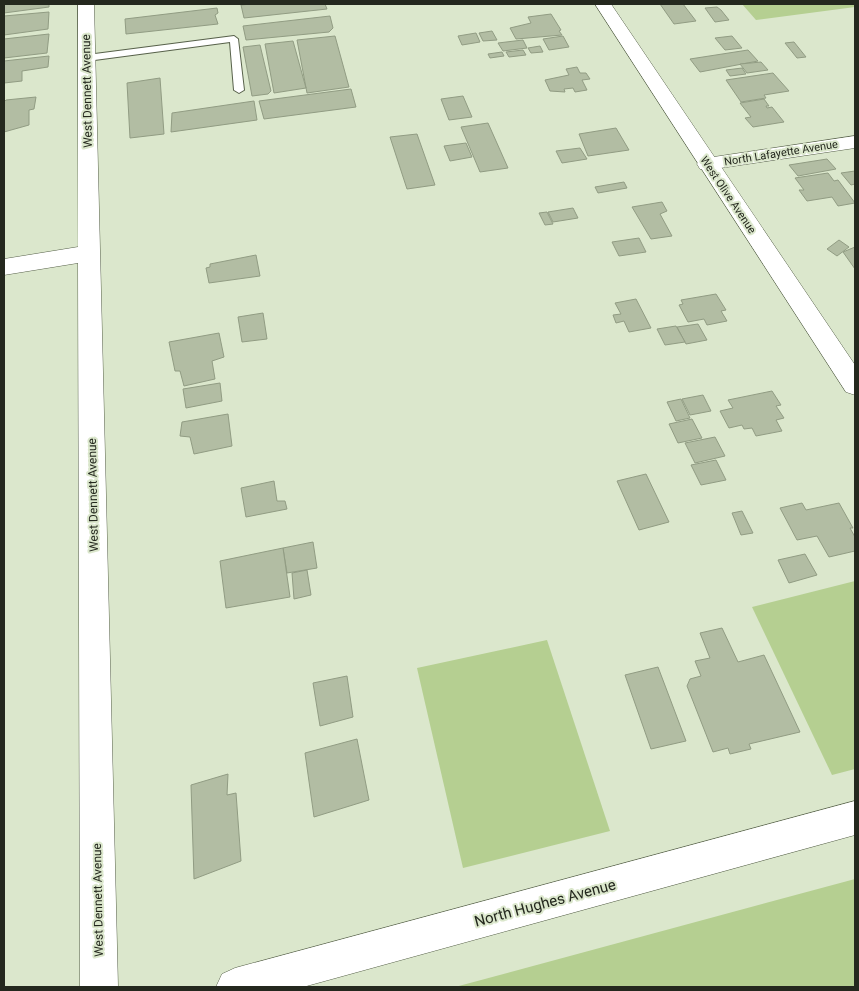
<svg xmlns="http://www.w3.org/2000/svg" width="859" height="991" font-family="Roboto,sans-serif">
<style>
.green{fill:#b5cf91}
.building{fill:#b2bda3;stroke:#919c83}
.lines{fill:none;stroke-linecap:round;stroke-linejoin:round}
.service-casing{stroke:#57614a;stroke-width:2}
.minor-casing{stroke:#57614a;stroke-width:1}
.tertiary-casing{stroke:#57614a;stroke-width:1}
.secondary-casing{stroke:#57614a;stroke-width:1}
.service{fill:#fff;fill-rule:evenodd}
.minor{fill:#fff;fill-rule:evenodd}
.tertiary{fill:#fff;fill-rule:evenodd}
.secondary{fill:#fff;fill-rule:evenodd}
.labels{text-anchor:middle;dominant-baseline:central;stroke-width:4;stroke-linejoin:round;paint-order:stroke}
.far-street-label{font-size:11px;fill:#24281e;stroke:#dbe7cc}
.street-label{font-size:12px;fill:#24281e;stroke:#dbe7cc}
.near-street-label{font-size:15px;fill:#24281e;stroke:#dbe7cc}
</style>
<rect width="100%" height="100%" fill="#dbe7cc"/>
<g class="green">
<polygon points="742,4 855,4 855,7 756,20"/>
<polygon points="855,581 855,769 832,775 752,607"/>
<polygon points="547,640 610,831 463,868 417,668"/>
<polygon points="855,879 855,987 455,987"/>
</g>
<g class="building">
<polygon points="4,4 49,4 49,7 4,13"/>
<polygon points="251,4 325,4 327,9 244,18 241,5"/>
<polygon points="660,4 683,4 696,21 674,24"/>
<polygon points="717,7 721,10 729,20 715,22 705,8"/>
<polygon points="217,8 218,13 215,15 218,24 126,34 125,19"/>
<polygon points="49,12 48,29 4,35 4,16"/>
<polygon points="551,14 561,30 559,31 562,35 516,39 510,28 531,23 528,17"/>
<polygon points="330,16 333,28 329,32 246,40 243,26"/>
<polygon points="492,31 497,40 483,41 479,33"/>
<polygon points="476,33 480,42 462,45 458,36"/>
<polygon points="49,34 47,53 4,58 4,39"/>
<polygon points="335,36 349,87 307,93 297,40"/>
<polygon points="563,36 569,47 549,50 543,39"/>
<polygon points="732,36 742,48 725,50 715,38"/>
<polygon points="523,40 527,48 503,51 498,43"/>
<polygon points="293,41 306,88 274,93 265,44"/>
<polygon points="794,42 806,57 797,58 785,43"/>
<polygon points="260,45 271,91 268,94 252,96 243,47"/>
<polygon points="540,46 543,52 531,53 528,48"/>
<polygon points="523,50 526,55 509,57 506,52"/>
<polygon points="748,50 758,61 700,72 690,59"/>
<polygon points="502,52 504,56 490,58 488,54"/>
<polygon points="49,56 48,67 22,71 22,81 4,83 4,61"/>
<polygon points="761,62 768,70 747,73 740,64"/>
<polygon points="577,67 580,73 586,73 590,79 582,80 587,90 575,92 573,88 564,89 565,92 550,91 545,80 569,75 566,69"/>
<polygon points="742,68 746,74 730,76 726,70"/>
<polygon points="773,73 789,91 764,95 766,98 741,102 726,80"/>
<polygon points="160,78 164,134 130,138 127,83"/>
<polygon points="351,89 356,107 264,119 259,101"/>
<polygon points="463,96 472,117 449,120 441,99"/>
<polygon points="36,97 34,109 29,110 29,125 4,132 4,102 6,100"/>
<polygon points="764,99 769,106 766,106 767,108 772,107 784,122 753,127 745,118 751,117 740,103"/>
<polygon points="254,101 257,120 171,132 172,113"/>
<polygon points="488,123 508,168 480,172 461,127"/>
<polygon points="616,128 629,150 588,156 579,134"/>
<polygon points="417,134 435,185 407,189 390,137"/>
<polygon points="466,143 472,157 450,161 444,146"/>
<polygon points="580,148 587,159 562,163 556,151"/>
<polygon points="827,159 836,169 798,176 789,165"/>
<polygon points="855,171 855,184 851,185 841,173"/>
<polygon points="828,173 834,181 838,180 855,203 838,206 832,197 807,201 799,190 804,190 795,178"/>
<polygon points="624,182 627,188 598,193 595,187"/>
<polygon points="662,202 667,211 660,214 672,236 651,239 632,207"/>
<polygon points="573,208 578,218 553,222 548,212"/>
<polygon points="547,212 553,224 545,225 539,213"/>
<polygon points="639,238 646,252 619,256 612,242"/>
<polygon points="839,240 849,247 837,256 827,249"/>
<polygon points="855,247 855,269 843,252"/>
<polygon points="256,255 260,276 209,283 206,268 210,267 210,264"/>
<polygon points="716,294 726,310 721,311 727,321 707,325 704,319 688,322 679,305 683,304 681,300"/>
<polygon points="636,299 651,328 629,332 624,321 616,323 613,315 621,314 615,303"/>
<polygon points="263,313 267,339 242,342 238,317"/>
<polygon points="698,324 707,340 686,344 677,327"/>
<polygon points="676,326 685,342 665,345 657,329"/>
<polygon points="219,333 224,357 212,361 215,379 184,386 180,371 175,371 169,342"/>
<polygon points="220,383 222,401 186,408 183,389"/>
<polygon points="772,391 781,405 776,406 784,418 776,420 782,431 756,436 752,428 744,429 742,425 729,428 720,411 733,408 728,400"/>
<polygon points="703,395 711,411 690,415 682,399"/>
<polygon points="681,399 690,418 676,421 667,402"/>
<polygon points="228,414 232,446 194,454 190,437 180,436 182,422"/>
<polygon points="692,419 702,438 678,443 669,424"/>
<polygon points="715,437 725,456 695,463 685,443"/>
<polygon points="716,460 726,480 701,485 691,465"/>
<polygon points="646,474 669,522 639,530 617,481"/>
<polygon points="274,481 277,501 285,501 287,509 246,517 241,488"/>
<polygon points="802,503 806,510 839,503 853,528 850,528 855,537 855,551 829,557 817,536 797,540 780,508"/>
<polygon points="742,511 753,533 741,535 732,513"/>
<polygon points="313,542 317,568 287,573 283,548"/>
<polygon points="283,548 290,597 226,608 220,561"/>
<polygon points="805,554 817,575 789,583 778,560"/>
<polygon points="307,570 311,595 294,599 292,573"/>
<polygon points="722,628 738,662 764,655 800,732 749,744 751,749 730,754 728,748 713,752 687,686 690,679 701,676 695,661 710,658 700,633"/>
<polygon points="658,667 686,741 651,749 625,675"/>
<polygon points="347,676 353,717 320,726 313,683"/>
<polygon points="357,739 369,800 314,817 305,753"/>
<polygon points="228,774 227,795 236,793 241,861 194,879 191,785"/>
</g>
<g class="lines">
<defs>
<polygon id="service" points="234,36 238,39 244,90 239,93 234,90 230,42 87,61 82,58 87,55"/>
<g id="minor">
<polygon points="78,4 94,4 118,987 80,987 78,263 4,275 4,259 78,247"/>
<polygon points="855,136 855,148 707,170 700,169 697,164 700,159 707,158"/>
</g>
<polygon id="tertiary" points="855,801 855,835 303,987 216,987 222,974 235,968"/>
<polygon id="secondary" points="595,4 611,4 855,365 855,395 846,392"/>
</defs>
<use href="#service" class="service-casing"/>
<use href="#minor" class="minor-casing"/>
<use href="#tertiary" class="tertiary-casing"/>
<use href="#secondary" class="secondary-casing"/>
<use href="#service" class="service"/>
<use href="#minor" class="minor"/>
<use href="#tertiary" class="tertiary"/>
<use href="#secondary" class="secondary"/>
</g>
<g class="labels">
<g class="far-street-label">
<text transform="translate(781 153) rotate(-9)">North Lafayette Avenue</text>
<text transform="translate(728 195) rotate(56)">West Olive Avenue</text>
</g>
<g class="street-label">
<text transform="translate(87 91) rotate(-91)">West Dennett Avenue</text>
<text transform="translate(93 495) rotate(-91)">West Dennett Avenue</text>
<text transform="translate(98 900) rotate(-91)">West Dennett Avenue</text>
</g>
<g class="near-street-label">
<text transform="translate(545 903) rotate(-15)">North Hughes Avenue</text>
</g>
</g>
<rect width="859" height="991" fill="none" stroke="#24281e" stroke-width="10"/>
</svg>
